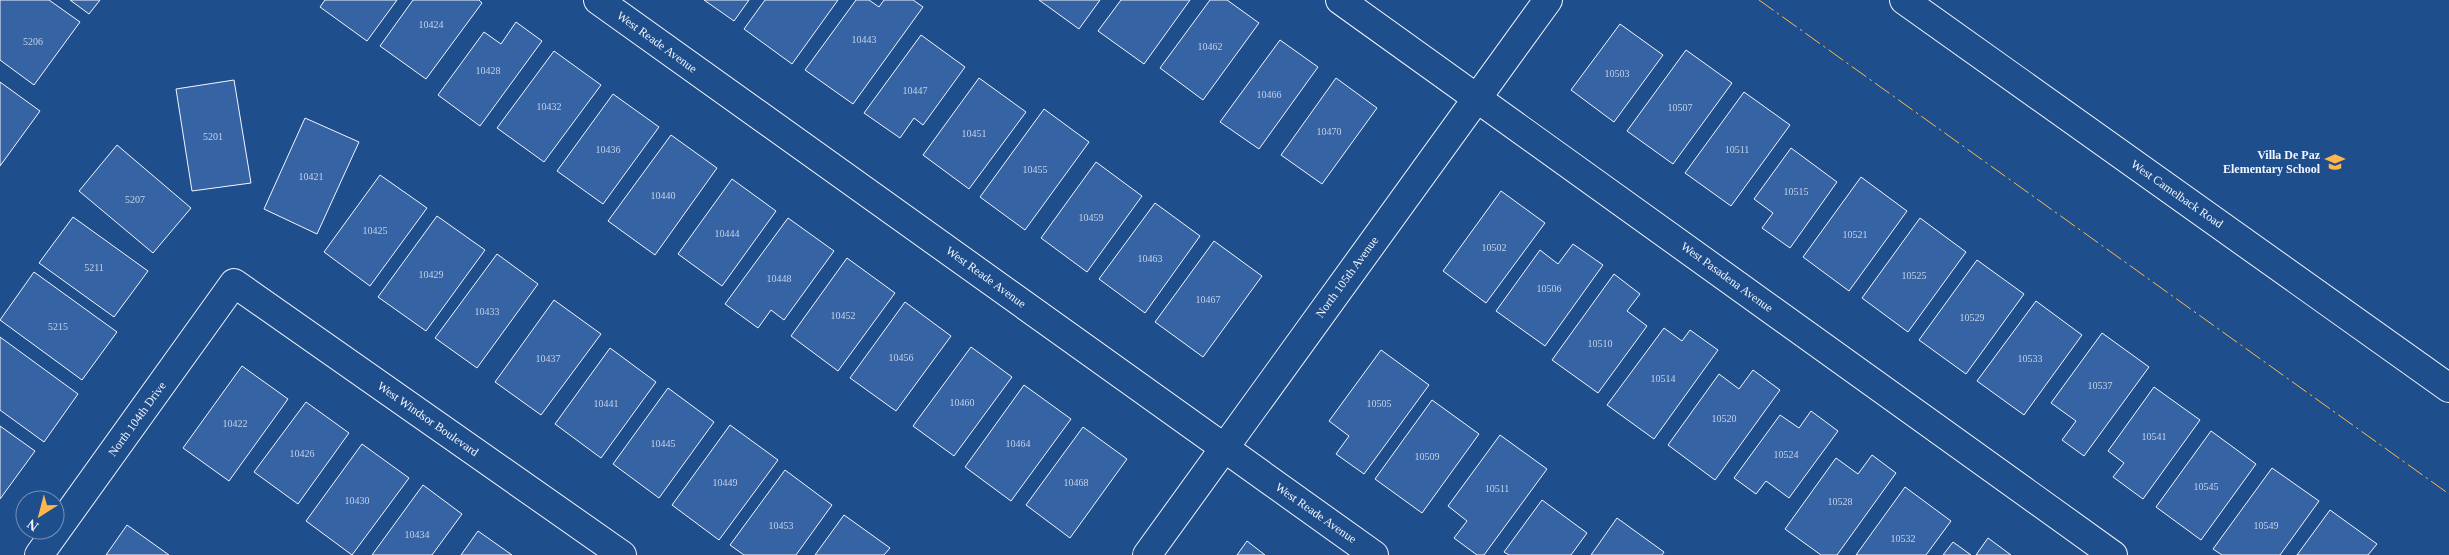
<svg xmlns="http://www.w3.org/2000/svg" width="2449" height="555" font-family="Georgia,serif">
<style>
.building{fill:#3563a3;stroke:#f2f6ff}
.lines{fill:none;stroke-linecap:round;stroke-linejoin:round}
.minor-casing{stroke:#f2f6ff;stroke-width:30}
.tertiary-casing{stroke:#f2f6ff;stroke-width:30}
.primary-casing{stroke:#f2f6ff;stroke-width:30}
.minor{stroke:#1f4e8c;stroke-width:28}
.tertiary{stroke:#1f4e8c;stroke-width:28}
.primary{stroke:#1f4e8c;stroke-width:28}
.power{stroke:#ffb74d;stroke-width:1;stroke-dasharray:18 4 2.5 4;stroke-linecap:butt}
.labels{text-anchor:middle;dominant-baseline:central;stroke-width:4;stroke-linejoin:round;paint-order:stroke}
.number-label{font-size:10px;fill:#c3d1e8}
.street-label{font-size:12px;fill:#f2f6ff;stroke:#1f4e8c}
.poi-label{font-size:12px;font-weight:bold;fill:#f2f6ff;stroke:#1f4e8c;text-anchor:end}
</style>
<rect width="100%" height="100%" fill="#1f4e8c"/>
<g class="building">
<polygon points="0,0 49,0 80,22 34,85 0,60"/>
<polygon points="70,0 100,0 89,14"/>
<polygon points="325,0 397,0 367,41 320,7"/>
<polygon points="413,0 479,0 482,3 426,79 380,46"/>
<polygon points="704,0 749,0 734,21"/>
<polygon points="765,0 838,0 792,64 744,29"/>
<polygon points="856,0 869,0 879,7 884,0 913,0 923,7 853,104 805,70"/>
<polygon points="1039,0 1100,0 1079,29"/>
<polygon points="1121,0 1190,0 1144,64 1098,31"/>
<polygon points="1210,0 1227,0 1259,23 1203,100 1160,68"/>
<polygon points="516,22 542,41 480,126 438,95 484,32 501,44"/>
<polygon points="1620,24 1663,55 1614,122 1571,90"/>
<polygon points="921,35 965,67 923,125 914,118 900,138 864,113"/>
<polygon points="1280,40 1318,67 1259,149 1220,122"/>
<polygon points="1686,50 1732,83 1673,164 1627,131"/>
<polygon points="554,51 601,85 544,162 497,128"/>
<polygon points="979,78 1026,112 969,189 923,155"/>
<polygon points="1336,78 1377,108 1322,184 1281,155"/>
<polygon points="234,80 251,183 192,191 176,89"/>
<polygon points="0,82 40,111 0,166"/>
<polygon points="1744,92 1790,125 1731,206 1685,173"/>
<polygon points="613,94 659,127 603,204 557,171"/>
<polygon points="1044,109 1089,142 1025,230 980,197"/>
<polygon points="305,118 359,142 317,234 264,209"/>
<polygon points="671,135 717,168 655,255 608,221"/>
<polygon points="117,145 191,208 153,253 79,191"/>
<polygon points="1791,148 1837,182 1790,248 1762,228 1773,213 1754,199"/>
<polygon points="1096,162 1142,196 1087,272 1041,238"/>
<polygon points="380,175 427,208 370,286 324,252"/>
<polygon points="1861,177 1907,211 1849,291 1803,257"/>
<polygon points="732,179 776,211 722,286 678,254"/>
<polygon points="1501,191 1545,223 1486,303 1443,271"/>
<polygon points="1155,203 1200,236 1145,313 1099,279"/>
<polygon points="437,216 485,250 426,331 378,297"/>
<polygon points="73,217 148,271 114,317 39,263"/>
<polygon points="788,218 834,251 784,320 771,310 758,328 725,304"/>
<polygon points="1920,218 1966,252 1908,332 1862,298"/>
<polygon points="1214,241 1262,276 1203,357 1155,322"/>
<polygon points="1573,244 1603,265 1545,346 1496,311 1540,250 1558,264"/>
<polygon points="497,254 538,284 477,368 435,338"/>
<polygon points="847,258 895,293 838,371 791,336"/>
<polygon points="1977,260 2024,294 1966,374 1919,340"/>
<polygon points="34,272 117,332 82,380 0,320"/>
<polygon points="1614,274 1640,294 1627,311 1647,326 1598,393 1552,360"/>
<polygon points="554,300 601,334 541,415 495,382"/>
<polygon points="2036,301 2082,335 2024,415 1977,381"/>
<polygon points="905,302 951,336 896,411 850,378"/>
<polygon points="1664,328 1682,341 1690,330 1718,350 1654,439 1607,405"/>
<polygon points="2102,333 2149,367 2084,456 2062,440 2076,421 2051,403"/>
<polygon points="0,337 78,394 44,442 0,410"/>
<polygon points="971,347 1012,377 954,456 913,426"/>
<polygon points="610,348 656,382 601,458 555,424"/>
<polygon points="1381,350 1429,385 1364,474 1336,454 1349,436 1329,421"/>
<polygon points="242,366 288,399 229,481 183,448"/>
<polygon points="1753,370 1780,390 1715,480 1668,445 1719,374 1739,389"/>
<polygon points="1024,385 1071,419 1011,501 965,467"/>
<polygon points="2154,387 2200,420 2143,499 2113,477 2124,463 2108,451"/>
<polygon points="668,388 714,422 659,498 613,464"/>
<polygon points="1432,400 1479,434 1422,513 1375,479"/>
<polygon points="306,402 349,433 298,504 254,472"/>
<polygon points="1811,411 1838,431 1789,498 1766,481 1756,494 1734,478 1780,415 1799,428"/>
<polygon points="730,425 778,460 719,540 672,505"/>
<polygon points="0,426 35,451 0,499"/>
<polygon points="1083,427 1127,459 1070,538 1026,505"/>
<polygon points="2211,431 2256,464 2201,540 2156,507"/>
<polygon points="1500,435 1547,469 1484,555 1477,555 1454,538 1467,521 1448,506"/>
<polygon points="362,444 409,478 352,555 306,521"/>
<polygon points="1872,455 1896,473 1837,555 1821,555 1785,529 1836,458 1858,474"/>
<polygon points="2272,468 2319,501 2280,555 2222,555 2213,549"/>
<polygon points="785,470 832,505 796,555 744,555 730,545"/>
<polygon points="423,485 462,514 432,555 372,555"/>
<polygon points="1905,487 1951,521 1926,555 1856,555"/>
<polygon points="1542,500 1587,533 1571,555 1509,555 1504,552"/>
<polygon points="2330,510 2377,544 2368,555 2297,555"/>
<polygon points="844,515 890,548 884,555 815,555"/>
<polygon points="1617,518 1664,552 1662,555 1591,555"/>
<polygon points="127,525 169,555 106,555"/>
<polygon points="478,531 512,555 461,555"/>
<polygon points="1988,538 2011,555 1976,555"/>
<polygon points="1247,541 1265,555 1237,555"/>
<polygon points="1953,542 1971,555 1943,555"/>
</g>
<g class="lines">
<defs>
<g id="minor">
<polyline points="598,0 1374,555"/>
<polyline points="1340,0 2113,555"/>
<polyline points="39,555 234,283 622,555"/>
</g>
<polyline id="tertiary" points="1147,555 1548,0"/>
<polyline id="primary" points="1904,0 2449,388"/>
</defs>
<use href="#minor" class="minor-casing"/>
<use href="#tertiary" class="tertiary-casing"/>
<use href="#primary" class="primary-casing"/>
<use href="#minor" class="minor"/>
<use href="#tertiary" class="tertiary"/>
<use href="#primary" class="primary"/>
<polyline class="power" points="1759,0 2449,494"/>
</g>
<defs>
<symbol id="school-bare" viewBox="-9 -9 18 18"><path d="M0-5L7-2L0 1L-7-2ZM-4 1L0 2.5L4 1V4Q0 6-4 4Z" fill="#ffb74d" stroke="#1f4e8c" stroke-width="2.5" paint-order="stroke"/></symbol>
</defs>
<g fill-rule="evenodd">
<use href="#school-bare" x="2321" y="148" width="28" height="28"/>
</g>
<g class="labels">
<g class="number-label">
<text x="431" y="24">10424</text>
<text x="864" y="39">10443</text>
<text x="33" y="41">5206</text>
<text x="1210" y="46">10462</text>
<text x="488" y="70">10428</text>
<text x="1617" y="73">10503</text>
<text x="915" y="90">10447</text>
<text x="1269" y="94">10466</text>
<text x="549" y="106">10432</text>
<text x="1680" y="107">10507</text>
<text x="1329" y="131">10470</text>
<text x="974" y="133">10451</text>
<text x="213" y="136">5201</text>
<text x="608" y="149">10436</text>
<text x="1737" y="149">10511</text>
<text x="1035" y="169">10455</text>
<text x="311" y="176">10421</text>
<text x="1796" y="191">10515</text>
<text x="663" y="195">10440</text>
<text x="135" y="199">5207</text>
<text x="1091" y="217">10459</text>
<text x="375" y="230">10425</text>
<text x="727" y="233">10444</text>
<text x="1855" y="234">10521</text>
<text x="1494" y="247">10502</text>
<text x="1150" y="258">10463</text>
<text x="94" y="267">5211</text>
<text x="431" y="274">10429</text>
<text x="1914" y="275">10525</text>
<text x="779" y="278">10448</text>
<text x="1549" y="288">10506</text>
<text x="1208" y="299">10467</text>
<text x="487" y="311">10433</text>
<text x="843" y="315">10452</text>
<text x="1972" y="317">10529</text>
<text x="58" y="326">5215</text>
<text x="1600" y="343">10510</text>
<text x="901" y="357">10456</text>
<text x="548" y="358">10437</text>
<text x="2030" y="358">10533</text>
<text x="1663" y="378">10514</text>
<text x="2100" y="385">10537</text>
<text x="962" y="402">10460</text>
<text x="606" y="403">10441</text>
<text x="1379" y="403">10505</text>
<text x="1724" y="418">10520</text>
<text x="235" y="423">10422</text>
<text x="2154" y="436">10541</text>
<text x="663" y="443">10445</text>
<text x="1018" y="443">10464</text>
<text x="302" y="453">10426</text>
<text x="1786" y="454">10524</text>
<text x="1427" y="456">10509</text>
<text x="725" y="482">10449</text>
<text x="1076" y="482">10468</text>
<text x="2206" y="486">10545</text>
<text x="1497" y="488">10511</text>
<text x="357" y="500">10430</text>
<text x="1840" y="501">10528</text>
<text x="781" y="525">10453</text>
<text x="2266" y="525">10549</text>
<text x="417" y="534">10434</text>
<text x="1903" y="538">10532</text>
</g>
<g class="street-label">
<text transform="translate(657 42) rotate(36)">West Reade Avenue</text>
<text transform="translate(2177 194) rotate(35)">West Camelback Road</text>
<text transform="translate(986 277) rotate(36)">West Reade Avenue</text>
<text transform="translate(1347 277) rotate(-54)">North 105th Avenue</text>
<text transform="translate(1727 277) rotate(36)">West Pasadena Avenue</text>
<text transform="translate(137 419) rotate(-54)">North 104th Drive</text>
<text transform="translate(428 419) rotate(35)">West Windsor Boulevard</text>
<text transform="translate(1316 513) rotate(35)">West Reade Avenue</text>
</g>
<g class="poi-label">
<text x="2320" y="155">Villa De Paz<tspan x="2320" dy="14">Elementary School</tspan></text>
</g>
</g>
<g transform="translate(40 515) rotate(216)"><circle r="24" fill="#1f4e8c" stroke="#7391ba"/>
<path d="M0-4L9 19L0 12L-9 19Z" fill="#ffb74d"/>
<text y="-8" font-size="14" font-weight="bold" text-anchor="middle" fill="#f2f6ff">N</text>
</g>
</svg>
